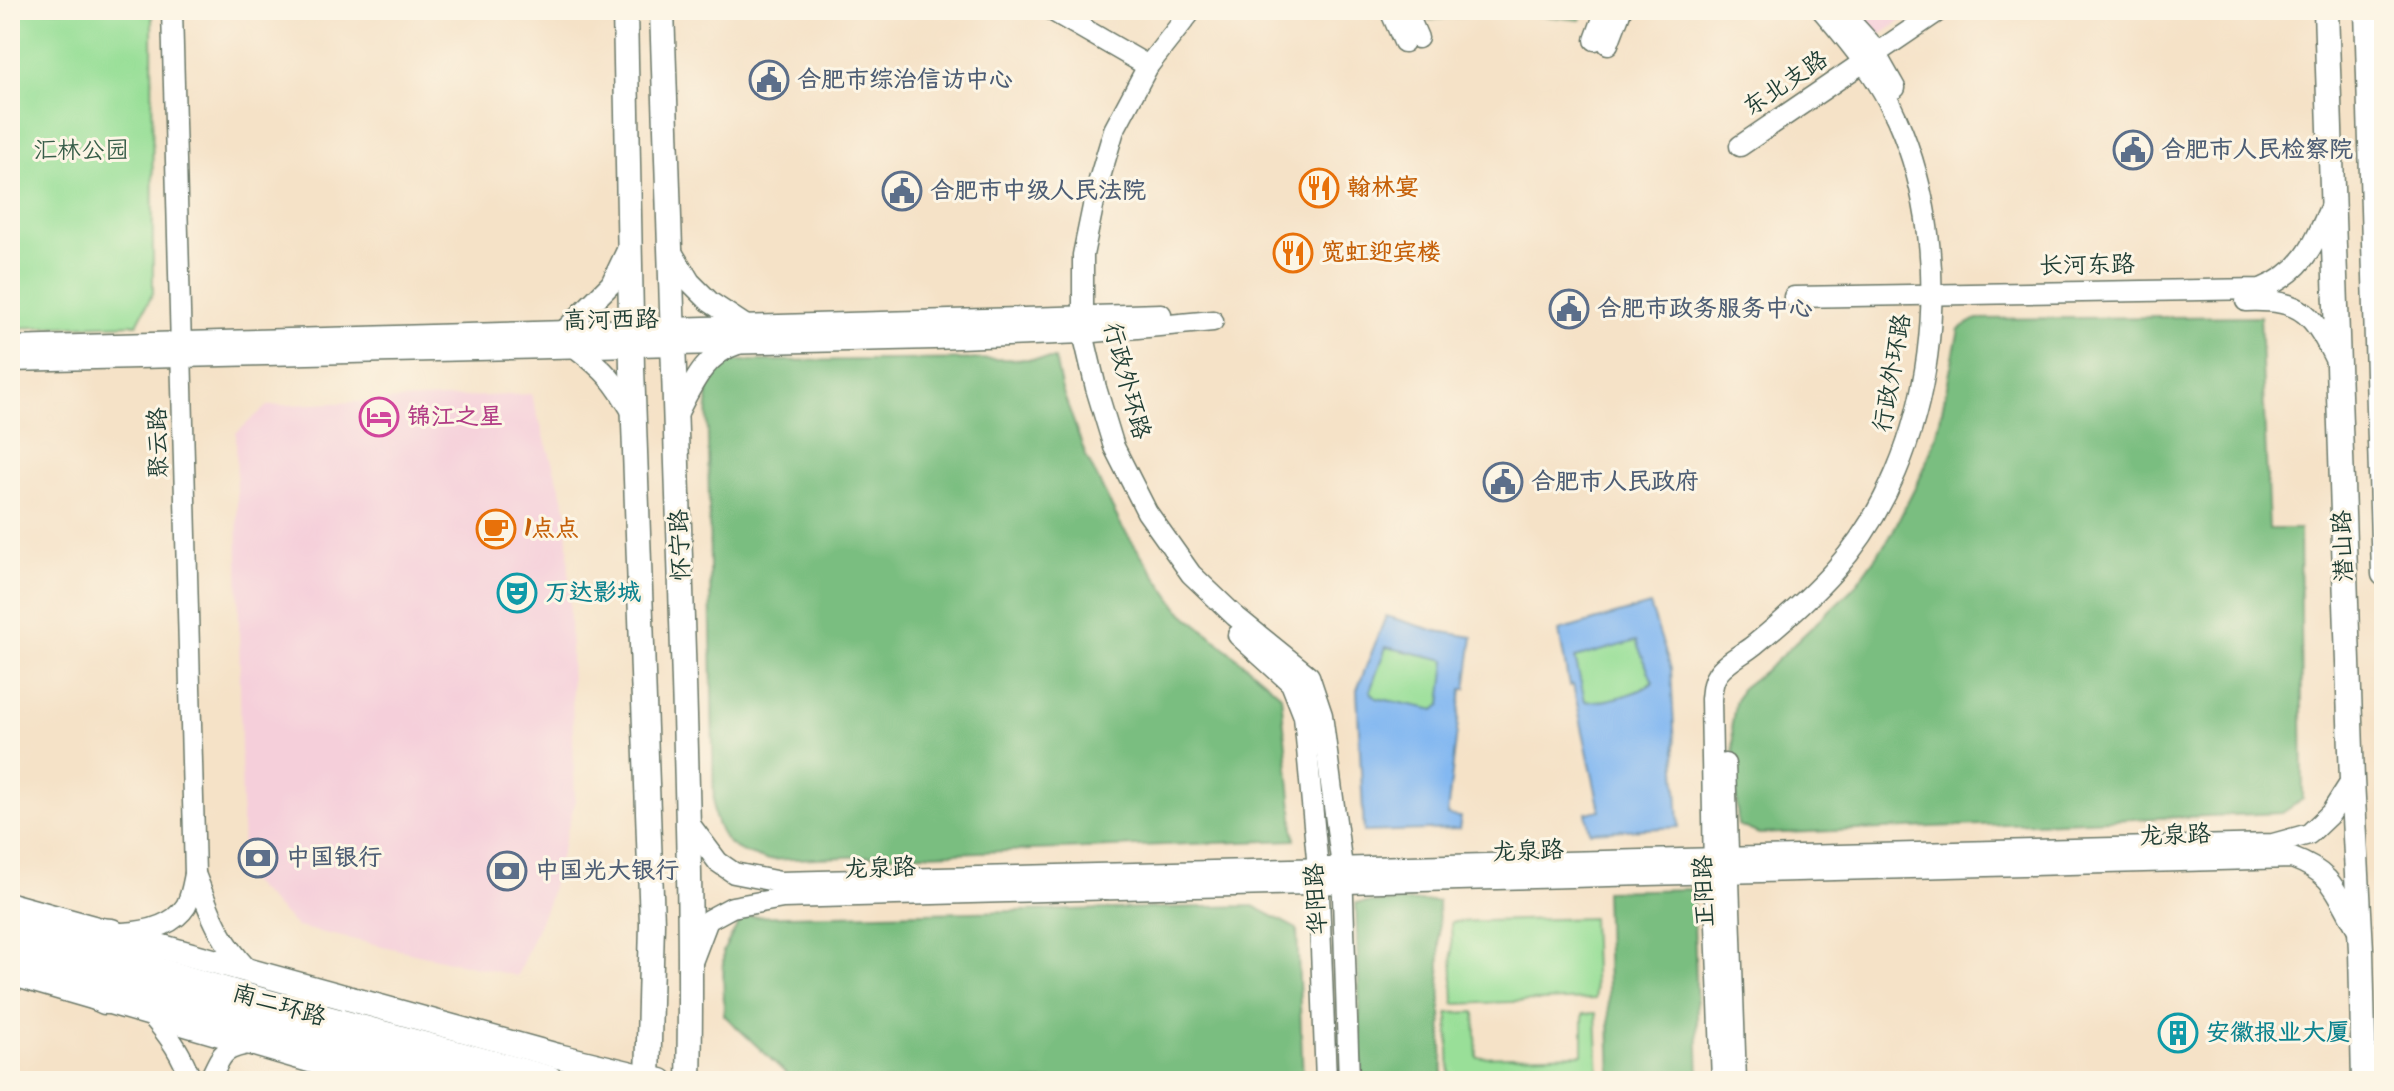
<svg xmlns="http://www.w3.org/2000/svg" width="2394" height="1091" font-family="Kalam,'LXGW WenKai TC',sans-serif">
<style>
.built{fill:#f5cfda}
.green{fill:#99df98;stroke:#5c8e66;stroke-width:2}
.forest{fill:#7abe80;stroke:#4c7e5a;stroke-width:2}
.water{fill:#83b8f1;stroke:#517a92;stroke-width:2;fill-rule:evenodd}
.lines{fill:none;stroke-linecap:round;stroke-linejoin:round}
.minor-casing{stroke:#6a7767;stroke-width:23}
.major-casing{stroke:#6a7767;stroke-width:27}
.highway-casing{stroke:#6a7767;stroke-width:31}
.minor{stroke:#fff;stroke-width:20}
.major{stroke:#fff;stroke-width:24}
.highway{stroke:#fff;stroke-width:28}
.labels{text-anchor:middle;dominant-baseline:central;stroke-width:6;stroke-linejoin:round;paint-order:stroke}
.service-label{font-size:24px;font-weight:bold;fill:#4e5e75;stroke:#fcf5e5;text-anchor:start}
.street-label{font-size:24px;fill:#1f3d34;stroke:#fcf5e5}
.park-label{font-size:24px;fill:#375d48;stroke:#fcf5e5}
.food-label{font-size:24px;font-weight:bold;fill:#c56008;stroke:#fcf5e5;text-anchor:start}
.hotel-label{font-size:24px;font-weight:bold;fill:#b23c85;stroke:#fcf5e5;text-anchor:start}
.culture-label{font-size:24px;font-weight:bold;fill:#0d838f;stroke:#fcf5e5;text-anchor:start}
</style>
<rect width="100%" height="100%" fill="#fcf5e5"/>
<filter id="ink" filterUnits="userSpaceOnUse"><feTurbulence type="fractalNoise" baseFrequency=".0125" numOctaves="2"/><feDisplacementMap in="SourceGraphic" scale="16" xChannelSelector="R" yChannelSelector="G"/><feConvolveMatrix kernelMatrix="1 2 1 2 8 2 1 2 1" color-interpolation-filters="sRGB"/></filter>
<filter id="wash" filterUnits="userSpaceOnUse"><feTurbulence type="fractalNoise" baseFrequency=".006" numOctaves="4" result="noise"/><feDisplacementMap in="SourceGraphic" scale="32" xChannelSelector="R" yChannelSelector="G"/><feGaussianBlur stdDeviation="1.8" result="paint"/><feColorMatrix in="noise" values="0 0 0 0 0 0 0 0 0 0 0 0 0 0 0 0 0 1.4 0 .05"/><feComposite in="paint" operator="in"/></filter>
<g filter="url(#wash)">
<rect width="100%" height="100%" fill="#f5e2c7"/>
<g class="built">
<polygon points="1840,10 1918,10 1869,42"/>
<polygon points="531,394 567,510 575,802 548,902 517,976 297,927 243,875 236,433 267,406"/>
</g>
<g class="green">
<polygon points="10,10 152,10 153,293 137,324 10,328"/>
<path d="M1636,640L1653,681C1642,693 1600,705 1585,701L1575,658Z"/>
<polygon points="1386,647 1447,659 1441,705 1435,710 1376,698 1370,691"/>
<polygon points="1592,918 1595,999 1454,1004 1451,922"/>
<polygon points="1475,1012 1477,1057 1583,1054 1583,1014 1596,1013 1599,1081 1450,1081 1448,1013"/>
</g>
<g class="forest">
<path d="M1426,10H1584L1580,20C1529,13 1480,13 1429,20Z"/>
<polygon points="2260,316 2269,529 2300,529 2303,799 2282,813 1759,834 1738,825 1732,724 1735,703 1741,689 1772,665 1853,588 1890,537 1921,476 1937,434 1959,329 1977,319"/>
<path d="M1055,359L1061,387L1086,456L1122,527L1179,609L1281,695L1295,840L766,860C734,848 724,849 714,814L707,382L727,361Z"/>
<polygon points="1693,889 1699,1081 1611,1081 1605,891"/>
<polygon points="1438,901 1443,1081 1362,1081 1356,903"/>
<polygon points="1253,906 1297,929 1303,1081 806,1081 789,1076 724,1015 723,951 742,917"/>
</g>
<g class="water">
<path d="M1650,605L1671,669L1679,827L1590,832L1586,813L1600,810L1573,685L1569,686L1559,631ZM1636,641L1653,682C1642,693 1600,704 1585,701L1575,658Z"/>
<path d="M1386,616L1436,631L1473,637L1466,689H1462L1447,815L1461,817L1459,829L1364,832L1357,690ZM1386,647L1446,660L1441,705L1435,710L1376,698L1370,691Z"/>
</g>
</g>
<g filter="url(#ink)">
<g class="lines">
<defs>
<g id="minor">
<polyline points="172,10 195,874"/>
<polyline points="1051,10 1148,66"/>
<polyline points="1192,10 1148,66 1114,130 1097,187 1083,255 1083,333 1096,388 1114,447 1147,512 1191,574 1235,616 1309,676 1322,715 1342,867 1349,1081"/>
<polyline points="1390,10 1404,42"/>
<polyline points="1406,10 1418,38"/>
<polyline points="1840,10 1869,42 1895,88"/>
<polyline points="1595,40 1606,10"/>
<polyline points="1608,44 1621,10"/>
<polyline points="1740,146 1940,10"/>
<polyline points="670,249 690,282 710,302 748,327"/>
<path d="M1794,297L2261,289C2305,271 2314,244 2332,203"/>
<path d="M2246,301C2304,299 2313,314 2338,365"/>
<polyline points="564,331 611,284 630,244"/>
<polyline points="10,347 1161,314"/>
<path d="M576,348C606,371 614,381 633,413"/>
<polyline points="10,361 934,339 1083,333 1213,321"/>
<path d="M677,414C692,385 705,354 738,344"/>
<polyline points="1238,635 1291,683 1304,716 1318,869 1326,1081"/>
<polyline points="1725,764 1736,1081"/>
<polyline points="688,822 718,862 734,873 780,882 2273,844 2309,834 2331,813 2352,780"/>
<path d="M122,933C145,932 173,926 186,906C191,897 193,884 195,874C211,915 217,936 248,970"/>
<path d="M692,962L708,920L732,907L783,898L2292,858C2338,875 2336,896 2360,933"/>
<path d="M149,1013C168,1033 183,1055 191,1081"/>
<path d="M209,1081C223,1052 221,1049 253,1043"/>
<path d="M1722,1081L1714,873L1711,699C1712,691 1712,682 1717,675C1724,663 1743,654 1754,645C1782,622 1810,598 1834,571C1937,457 1959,258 1897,119C1879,78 1851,44 1822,10"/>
</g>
<g id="major">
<polyline points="625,10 632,368 652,923 648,1081"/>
<path d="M662,10C669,234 678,458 684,682C688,815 692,948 689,1081"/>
<polyline points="2326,10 2352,780 2361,950 2364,1081"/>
<polyline points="2367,10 2384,574"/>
<polyline points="10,905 558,1056 661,1081"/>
<polyline points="10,973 382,1081"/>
</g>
<g id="highway">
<polyline points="10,929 268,1004 549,1080"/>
<polyline points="56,929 111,933"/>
<polyline points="10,951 471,1081"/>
<polyline points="58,978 105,1000"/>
</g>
</defs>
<use href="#minor" class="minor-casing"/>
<use href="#major" class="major-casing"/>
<use href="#highway" class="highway-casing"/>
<use href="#minor" class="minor"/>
<use href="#major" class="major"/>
<use href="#highway" class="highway"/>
</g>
</g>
<defs>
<symbol id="civic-ring" viewBox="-11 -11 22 22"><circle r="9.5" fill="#fcf5e5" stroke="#5c6f8a" stroke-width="1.5"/><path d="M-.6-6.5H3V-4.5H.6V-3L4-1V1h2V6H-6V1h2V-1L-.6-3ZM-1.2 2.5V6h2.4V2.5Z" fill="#5c6f8a"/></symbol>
<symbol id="restaurant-ring" viewBox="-11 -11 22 22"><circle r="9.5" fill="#fcf5e5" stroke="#e8710a" stroke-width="1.5"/><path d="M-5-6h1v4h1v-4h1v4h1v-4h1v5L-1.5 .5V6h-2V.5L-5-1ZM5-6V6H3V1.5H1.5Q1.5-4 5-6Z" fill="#e8710a"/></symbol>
<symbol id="hotel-ring" viewBox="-11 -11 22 22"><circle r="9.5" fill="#fcf5e5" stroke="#d1479c" stroke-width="1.5"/><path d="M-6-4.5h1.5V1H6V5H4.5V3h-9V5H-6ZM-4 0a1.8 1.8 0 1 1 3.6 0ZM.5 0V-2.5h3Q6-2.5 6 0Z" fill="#d1479c"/></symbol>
<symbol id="cafe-ring" viewBox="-11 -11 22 22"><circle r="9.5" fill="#fcf5e5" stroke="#e8710a" stroke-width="1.5"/><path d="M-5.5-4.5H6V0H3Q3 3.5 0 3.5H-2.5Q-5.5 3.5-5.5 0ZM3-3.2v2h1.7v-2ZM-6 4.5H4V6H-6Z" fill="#e8710a"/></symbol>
<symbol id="theatre-ring" viewBox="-11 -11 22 22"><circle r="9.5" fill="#fcf5e5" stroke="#0f9aa8" stroke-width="1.5"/><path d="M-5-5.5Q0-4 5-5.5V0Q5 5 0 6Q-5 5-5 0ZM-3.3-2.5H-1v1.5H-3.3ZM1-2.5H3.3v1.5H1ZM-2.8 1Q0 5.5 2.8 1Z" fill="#0f9aa8"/></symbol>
<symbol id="bank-ring" viewBox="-11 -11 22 22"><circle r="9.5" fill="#fcf5e5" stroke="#5c6f8a" stroke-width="1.5"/><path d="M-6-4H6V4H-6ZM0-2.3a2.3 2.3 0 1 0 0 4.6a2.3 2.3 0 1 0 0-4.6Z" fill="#5c6f8a"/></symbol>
<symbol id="building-ring" viewBox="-11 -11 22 22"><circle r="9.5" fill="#fcf5e5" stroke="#0f9aa8" stroke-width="1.5"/><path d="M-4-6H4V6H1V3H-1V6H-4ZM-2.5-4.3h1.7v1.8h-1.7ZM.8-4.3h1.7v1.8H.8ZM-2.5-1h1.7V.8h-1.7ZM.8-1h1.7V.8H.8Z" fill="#0f9aa8"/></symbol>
</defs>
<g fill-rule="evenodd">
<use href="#civic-ring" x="747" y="58" width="44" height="44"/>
<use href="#civic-ring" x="2111" y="128" width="44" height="44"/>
<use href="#restaurant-ring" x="1297" y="166" width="44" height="44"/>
<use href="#civic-ring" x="880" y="169" width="44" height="44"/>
<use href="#restaurant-ring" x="1271" y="231" width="44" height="44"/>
<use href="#civic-ring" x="1547" y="287" width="44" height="44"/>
<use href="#hotel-ring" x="357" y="395" width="44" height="44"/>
<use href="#civic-ring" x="1481" y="460" width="44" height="44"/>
<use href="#cafe-ring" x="474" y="507" width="44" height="44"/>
<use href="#theatre-ring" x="495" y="571" width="44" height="44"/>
<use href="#bank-ring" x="236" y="836" width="44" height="44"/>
<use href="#bank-ring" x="485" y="849" width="44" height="44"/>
<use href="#building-ring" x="2156" y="1011" width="44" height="44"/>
</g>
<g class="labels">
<g class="service-label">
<text x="797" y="80">合肥市综治信访中心</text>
<text x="2161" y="150">合肥市人民检察院</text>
<text x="930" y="191">合肥市中级人民法院</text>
<text x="1597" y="309">合肥市政务服务中心</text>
<text x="1531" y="482">合肥市人民政府</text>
<text x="286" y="858">中国银行</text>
<text x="535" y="871">中国光大银行</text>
</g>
<g class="street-label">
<text transform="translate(1786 84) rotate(-34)">东北支路</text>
<text transform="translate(2087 266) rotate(-1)">长河东路</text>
<text transform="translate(611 321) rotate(-1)">高河西路</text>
<text transform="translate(1893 373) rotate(-80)">行政外环路</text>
<text transform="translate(1126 381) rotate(75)">行政外环路</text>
<text transform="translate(159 443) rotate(-91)">聚云路</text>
<text transform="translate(681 545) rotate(-92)">怀宁路</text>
<text transform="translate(2344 546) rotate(-92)">潜山路</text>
<text transform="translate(2175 836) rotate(-2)">龙泉路</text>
<text transform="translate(1528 852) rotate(-2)">龙泉路</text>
<text transform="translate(880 869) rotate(-2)">龙泉路</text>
<text transform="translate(1705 891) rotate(-92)">正阳路</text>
<text transform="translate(1317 899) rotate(-93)">华阳路</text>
<text transform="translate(279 1006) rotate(16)">南二环路</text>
</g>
<g class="park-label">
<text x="81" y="151">汇林公园</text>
</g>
<g class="food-label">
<text x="1347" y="188">翰林宴</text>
<text x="1321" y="253">宽虹迎宾楼</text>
<text x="524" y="529">1点点</text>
</g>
<g class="hotel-label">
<text x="407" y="417">锦江之星</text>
</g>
<g class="culture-label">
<text x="545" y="593">万达影城</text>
<text x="2206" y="1033">安徽报业大厦</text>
</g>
</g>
<rect width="2394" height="1091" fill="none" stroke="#fcf5e5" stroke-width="40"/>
</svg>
